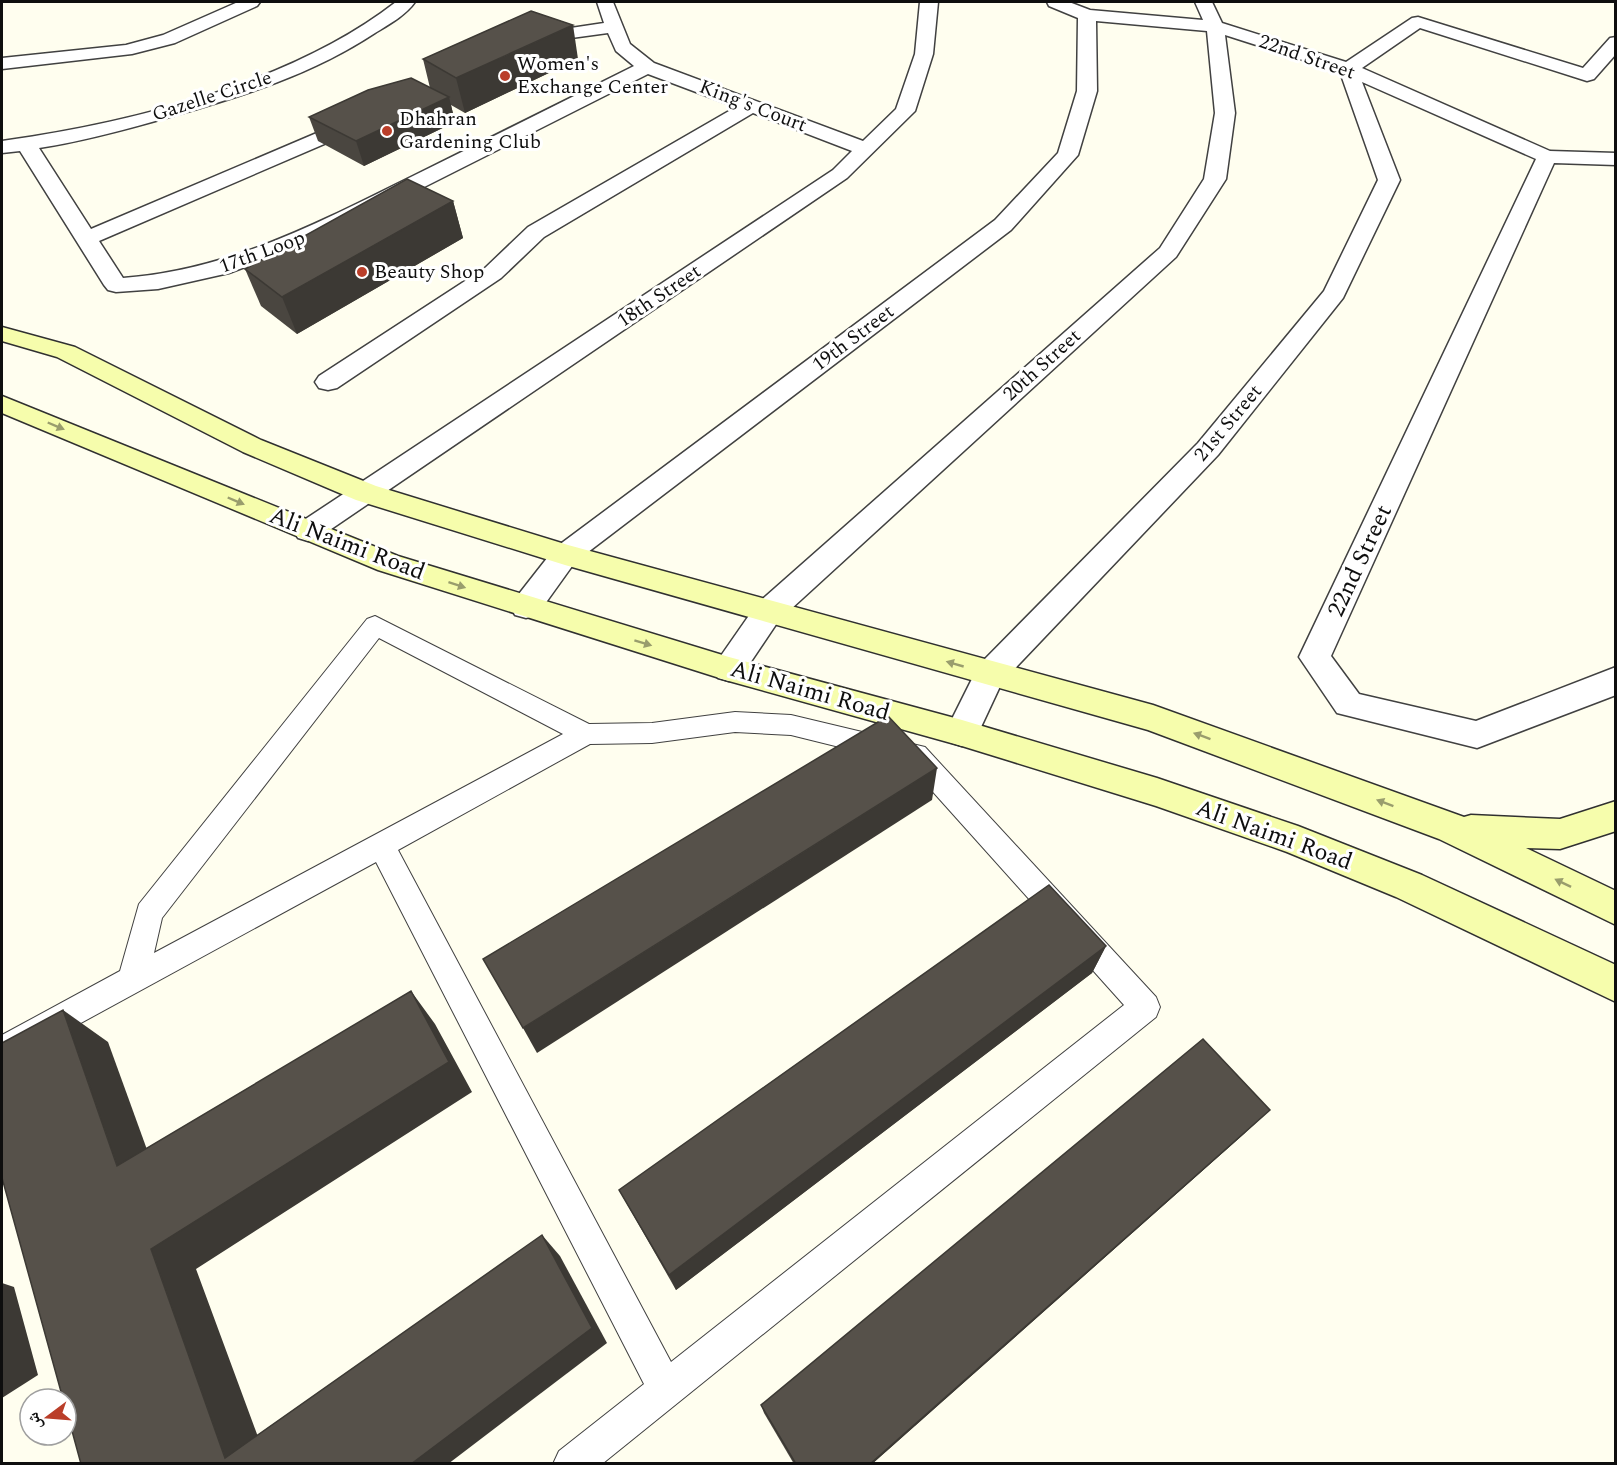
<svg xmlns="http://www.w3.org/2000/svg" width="1617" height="1465" font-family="Spectral,'Noto Naskh Arabic',serif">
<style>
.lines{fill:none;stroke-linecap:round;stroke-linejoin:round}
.service-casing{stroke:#414141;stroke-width:2}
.minor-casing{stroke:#414141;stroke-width:3}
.secondary-casing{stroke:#303030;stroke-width:3}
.service{fill:#fff;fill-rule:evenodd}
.minor{fill:#fff;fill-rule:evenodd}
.secondary{fill:#f6fdac;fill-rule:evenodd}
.wall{fill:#4a4640}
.shaded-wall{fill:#3c3934}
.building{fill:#56514a;stroke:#3c3934;stroke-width:1.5}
.oneway{fill:#999d6d}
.poi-dot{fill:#ba3e29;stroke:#fff;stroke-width:2}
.labels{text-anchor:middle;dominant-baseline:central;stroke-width:6;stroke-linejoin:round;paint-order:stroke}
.far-street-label{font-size:20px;fill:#0e0e0e;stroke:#fff}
.far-poi-label{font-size:20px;fill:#0e0e0e;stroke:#fff;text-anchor:start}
.street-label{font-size:24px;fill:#0e0e0e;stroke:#fff}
</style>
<rect width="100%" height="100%" fill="#fffeef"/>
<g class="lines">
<defs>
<path id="service" d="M375,616L589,724L652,723L735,712L791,715L925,747L1156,997L1160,1007L1156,1017L602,1464H553L559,1451L644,1384L376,862L2,1066V1035L120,971L139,904L367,619ZM379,638L563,734L154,953L162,918ZM735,732L791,735L908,764L1124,1005L671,1362L398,850L590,744L652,743Z"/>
<g id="minor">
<polygon points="238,2 260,2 257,6 175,43 132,54 2,69 2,58 126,45 163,35"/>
<path d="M396,2H415C406,15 388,25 375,33C313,74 243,96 173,116C128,129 84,141 39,148L91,229L352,118H366L369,122L366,126L99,241L123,278C231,270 322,221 417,174C490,138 562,102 634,66L616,51L608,33L564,39L530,47L524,46L521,42L524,38L564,29L604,23L597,2H613L630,44L654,63L863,141L896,109L915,54L920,2H938L933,54L915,111L847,178L318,538L308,541L298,538L294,531L298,524L833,170L852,151L753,113L544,237L501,278L337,388L328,390L319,388L315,382L319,376L485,268L528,227L736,107L648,74L323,238L229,273L158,289L116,292L108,290L104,285L20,151L2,153V141C131,123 292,83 396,2Z"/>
<polygon points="1047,2 1069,2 1090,10 1203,20 1195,2 1212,2 1222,23 1346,62 1412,18 1418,17 1583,68 1610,38 1616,37 1616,54 1594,79 1587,81 1420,28 1362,68 1550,151 1616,153 1616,165 1554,163 1331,656 1359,694 1476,721 1616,667 1616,695 1477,748 1337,713 1299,657 1536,159 1362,82 1400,180 1343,298 1218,455 1002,682 974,742 962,746 950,742 945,733 979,665 1198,443 1324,291 1378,180 1340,72 1225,35 1235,113 1226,179 1176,257 779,620 740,678 729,681 718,678 713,669 718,660 757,604 1160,248 1204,179 1215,113 1207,31 1096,21 1097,91 1078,155 1011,230 575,562 537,615 526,618 515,615 511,607 515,599 555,548 995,220 1058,153 1077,91 1078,18 1049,6"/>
</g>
<g id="secondary">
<polygon points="2,327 75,347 261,440 376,486 568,545 1153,705 1464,817 1471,815 1560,819 1616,801 1616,831 1560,849 1526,848 1616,891 1616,925 1439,839 1148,730 565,565 356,500 243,452 57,357 2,341"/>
<polygon points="2,396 398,556 729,657 962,720 1157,778 1298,826 1422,875 1616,965 1616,1002 1396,897 1287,852 1156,806 962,746 729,681 378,570 2,413"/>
</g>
</defs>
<use href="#service" class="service-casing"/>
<use href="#minor" class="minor-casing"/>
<use href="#secondary" class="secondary-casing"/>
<use href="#service" class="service"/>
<use href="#minor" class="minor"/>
<use href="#secondary" class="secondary"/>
</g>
<g class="wall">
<polygon points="423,59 578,59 465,113 451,105 455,122 364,166 318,141 309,117 430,88"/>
<polygon points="453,201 463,238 297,334 261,306 245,269"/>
<polygon points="1106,946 1092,973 676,1290 619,1190"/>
<polygon points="1246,1132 872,1464 794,1464 764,1413 761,1405"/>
</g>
<g class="shaded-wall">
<polygon points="573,25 578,59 465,113 456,78"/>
<polygon points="449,97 455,122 364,166 356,141"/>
<polygon points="453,201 463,238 297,334 282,297"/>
<polygon points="937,768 932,800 537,1053 523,1028"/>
<polygon points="1106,946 1092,973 676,1290 669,1275"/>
<polygon points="411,991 435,1024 472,1092 196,1269 268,1464 225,1458 151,1249"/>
<polygon points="63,1010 108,1042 162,1191 117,1166"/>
<polygon points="1270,1110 1246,1132 872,1464 870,1464"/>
<polygon points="542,1235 560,1256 607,1343 448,1464 411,1464"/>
<polygon points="2,1283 14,1287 38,1375 2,1398"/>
</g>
<g class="building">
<polygon points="531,11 573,25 456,78 423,59"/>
<polygon points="411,78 449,97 356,141 309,117 368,90"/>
<polygon points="407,179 453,201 282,297 245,269"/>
<polygon points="888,716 937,768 523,1028 483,959"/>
<polygon points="1049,885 1106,946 669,1275 619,1190"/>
<polygon points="411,991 449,1062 151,1249 225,1458 542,1235 592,1328 411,1464 81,1464 66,1409 66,1399 63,1399 2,1178 2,1043 63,1010 117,1166"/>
<polygon points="1203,1039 1270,1110 870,1464 796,1464 761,1405"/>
</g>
<defs><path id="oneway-solid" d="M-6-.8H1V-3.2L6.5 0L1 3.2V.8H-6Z" transform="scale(1.5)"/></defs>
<g class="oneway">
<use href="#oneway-solid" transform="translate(56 426) rotate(23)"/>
<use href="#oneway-solid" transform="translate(236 501) rotate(23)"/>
<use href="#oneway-solid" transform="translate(457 585) rotate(18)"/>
<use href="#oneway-solid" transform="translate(643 643) rotate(17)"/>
<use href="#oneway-solid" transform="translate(955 664) rotate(-164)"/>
<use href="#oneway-solid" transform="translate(1202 736) rotate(-160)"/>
<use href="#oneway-solid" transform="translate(1385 803) rotate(-159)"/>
<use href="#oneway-solid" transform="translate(1563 883) rotate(-154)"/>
</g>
<g class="poi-dot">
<circle cx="505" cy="76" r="6"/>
<circle cx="387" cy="131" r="6"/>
<circle cx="362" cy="272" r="6"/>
</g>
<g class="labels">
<g class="far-street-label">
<text transform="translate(1307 57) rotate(19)">22nd Street</text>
<text transform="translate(212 96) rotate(-18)">Gazelle Circle</text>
<text transform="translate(753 106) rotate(21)">King's Court</text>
<text transform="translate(262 252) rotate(-20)">17th Loop</text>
<text transform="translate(659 296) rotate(-34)">18th Street</text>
<text transform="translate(853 338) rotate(-37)">19th Street</text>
<text transform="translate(1042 365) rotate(-42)">20th Street</text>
<text transform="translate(1228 423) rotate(-50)">21st Street</text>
</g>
<g class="far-poi-label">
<text x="517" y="64">Women's<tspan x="517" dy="23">Exchange Center</tspan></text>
<text x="399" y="119">Dhahran<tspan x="399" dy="23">Gardening Club</tspan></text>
<text x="374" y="272">Beauty Shop</text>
</g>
<g class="street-label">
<text transform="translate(347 544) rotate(21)">Ali Naimi Road</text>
<text transform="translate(1360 561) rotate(-65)">22nd Street</text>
<text transform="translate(810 691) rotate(16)">Ali Naimi Road</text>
<text transform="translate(1274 835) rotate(20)">Ali Naimi Road</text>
</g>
</g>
<rect width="1617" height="1465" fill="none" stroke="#0e0e0e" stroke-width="6"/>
<g transform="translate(48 1417) rotate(254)"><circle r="28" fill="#ffffff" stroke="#9f9f9f" stroke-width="1.5"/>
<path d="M0-4.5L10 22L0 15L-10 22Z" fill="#ba3e29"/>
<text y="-9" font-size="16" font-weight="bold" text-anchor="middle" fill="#0e0e0e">ش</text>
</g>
</svg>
